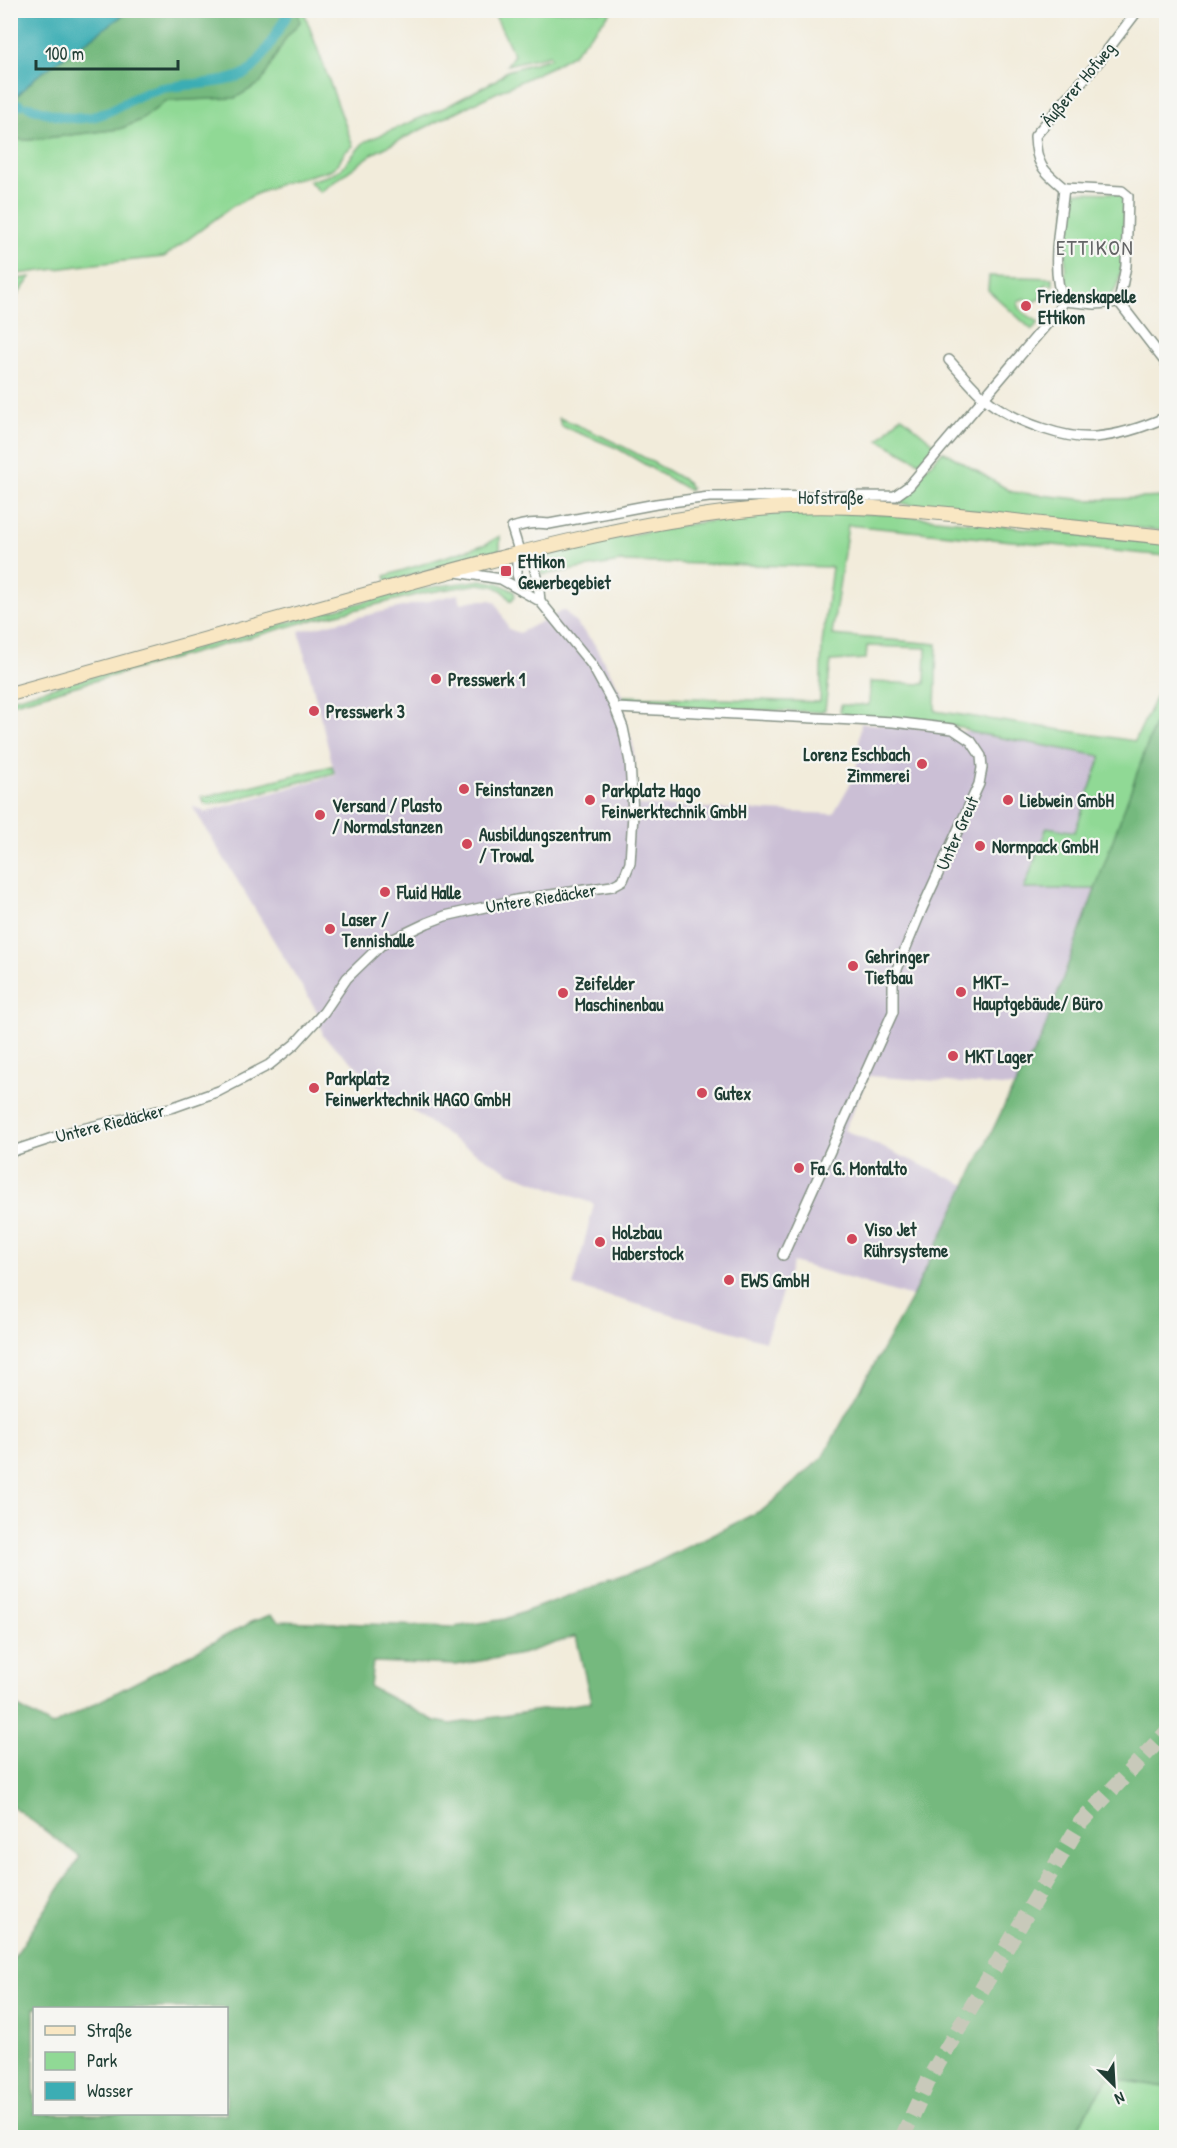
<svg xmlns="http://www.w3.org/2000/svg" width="1177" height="2148" font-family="'Patrick Hand',sans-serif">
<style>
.industrial{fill:#cbbfd5}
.green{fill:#90d995;stroke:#588b64;stroke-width:1.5}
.forest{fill:#74b97e;stroke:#4a7b59;stroke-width:1.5;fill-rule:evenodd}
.water{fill:#3badb4;stroke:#2d7574;stroke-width:1.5}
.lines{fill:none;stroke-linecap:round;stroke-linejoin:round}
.canal{stroke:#3badb4;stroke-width:10}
.highway-tunnel{stroke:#c8c9ba;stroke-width:16;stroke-dasharray:16 8;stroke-linecap:butt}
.street-casing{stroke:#889488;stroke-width:12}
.secondary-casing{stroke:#889488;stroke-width:16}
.street{stroke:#fff;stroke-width:9}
.secondary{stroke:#f9e7c3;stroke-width:14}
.poi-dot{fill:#d1495b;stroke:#f6f6f2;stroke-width:2}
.labels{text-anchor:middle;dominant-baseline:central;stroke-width:4.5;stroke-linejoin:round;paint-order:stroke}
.street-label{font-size:18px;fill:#1f3d34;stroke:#f6f6f2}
.poi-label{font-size:18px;font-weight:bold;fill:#1f3d34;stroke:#f6f6f2;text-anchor:start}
.quarter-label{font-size:21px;letter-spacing:1.5px;fill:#646566;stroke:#f6f6f2}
</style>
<rect width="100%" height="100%" fill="#f6f6f2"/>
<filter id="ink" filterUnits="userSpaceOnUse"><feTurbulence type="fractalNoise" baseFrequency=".0167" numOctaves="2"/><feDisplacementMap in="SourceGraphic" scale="12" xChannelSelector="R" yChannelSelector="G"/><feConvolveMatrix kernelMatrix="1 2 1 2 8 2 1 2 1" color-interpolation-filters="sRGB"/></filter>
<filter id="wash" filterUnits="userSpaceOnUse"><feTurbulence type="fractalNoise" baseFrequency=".008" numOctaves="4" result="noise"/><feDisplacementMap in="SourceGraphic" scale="24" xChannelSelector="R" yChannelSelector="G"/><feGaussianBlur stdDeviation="1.35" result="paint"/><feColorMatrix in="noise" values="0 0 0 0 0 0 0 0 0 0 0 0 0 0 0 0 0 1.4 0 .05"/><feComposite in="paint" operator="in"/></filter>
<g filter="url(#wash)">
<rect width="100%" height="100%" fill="#f2ecdb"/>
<polygon class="industrial" points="458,594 461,603 476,600 491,600 496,603 509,629 519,633 564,610 593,642 623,696 626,723 633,744 637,805 833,814 856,774 861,723 980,733 1102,756 1075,832 1025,889 1096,889 1041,1039 1014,1087 869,1076 844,1130 966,1185 912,1297 793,1262 765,1341 573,1286 594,1204 511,1173 454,1140 377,1085 323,1036 318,1013 192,806 205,812 335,775 299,631"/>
<g class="green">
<polygon points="309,10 305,15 353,146 345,152 338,164 330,170 282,183 256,194 233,206 164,257 94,264 11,275 11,139 29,140 120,129 141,120 166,101 206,99 167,96 11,135 11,11"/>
<polygon points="493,11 612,11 572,55 553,66 466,107 374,153 320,192 309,181 327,176 341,169 364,142 446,107 496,80 507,71 551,58 549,55 507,65 514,55"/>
<path d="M1070,192L1119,193L1124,196C1123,218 1128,282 1110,296C1094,301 1076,301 1065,287L1067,196Z"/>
<path d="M989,276L1053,278V285L1045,284L1043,297L1031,303L1025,298L1018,301C1018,313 1031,317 1039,322L1032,330L988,290Z"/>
<polygon points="31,277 11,304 11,280"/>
<polygon points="901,416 936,445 921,463 879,440"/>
<path d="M559,418C604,435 645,457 687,482L691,488L690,491L617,448L561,426Z"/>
<polygon points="943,451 1012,492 1088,500 1166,497 1166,531 896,503 897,498"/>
<path d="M801,512L888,514L1166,543V556L848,525L832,635L937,644L935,711L1135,741L1166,675V715L1158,716L1096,889H1024L1047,827L1075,832L1101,756L970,732L962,727L844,715L840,712L841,705H869L870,682L925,684L926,648L867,646L866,659L831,661L825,710L820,712L632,706L622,703L623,696L820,702L822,644L832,567L620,562L541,575C541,567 544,560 550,555C561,548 578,547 590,544C659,527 730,517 801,512Z"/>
<polygon points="500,536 500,550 387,582 385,576 486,544"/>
<polygon points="481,580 498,583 514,591 515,596 511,601 503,591 494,586 479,584 424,593 312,620 11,704 11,699 296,620 406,591"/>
<polygon points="332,766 334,773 228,801 206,805 201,798"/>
<polygon points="1108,2078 1166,2087 1166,2137 1077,2138 1079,2125"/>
</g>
<g class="forest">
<polygon points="129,11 298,11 300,22 286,38 261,83 235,98 166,101 141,120 120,129 29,140 11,139 11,102 36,77"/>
<path d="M1158,715H1166V2087L1108,2078L1079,2125L1077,2138L11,2137V1962L80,1857L11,1805V1703L52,1726L252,1622L270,1615L279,1621L454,1627L505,1619L649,1566L764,1509L822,1458L912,1297L1008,1098L1041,1039ZM576,1636L591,1702L451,1724L435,1721L370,1687L373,1662L456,1665L522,1654ZM34,2008H226V2114H34Z"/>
</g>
<polygon class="water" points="11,10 129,10 129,11 36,77 11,102"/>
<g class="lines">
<g class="canal">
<polyline points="11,102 20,105"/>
<path d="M29,107C46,112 65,120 83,118C109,117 130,96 155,90C182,82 226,87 249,71C263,61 280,26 290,10"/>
</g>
</g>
</g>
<g filter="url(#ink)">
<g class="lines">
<polyline class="highway-tunnel" points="902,2138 930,2077 1081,1822 1166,1733"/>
<defs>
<g id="street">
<path d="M1064,188C1042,170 1036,164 1035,136L1100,60L1138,10"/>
<polyline points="1064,188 1122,191 1128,196 1126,266 1119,302"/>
<path d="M1064,301C1049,273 1061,219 1064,188"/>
<polyline points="1064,301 1095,304 1119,302"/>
<polyline points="1119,302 1166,363"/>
<path d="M949,360C963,375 977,394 995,406C1019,422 1066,440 1095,437C1120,435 1144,427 1166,417"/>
<polyline points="530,551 538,581 540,601"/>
<path d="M522,591L517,574V563L520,554L512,528C525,524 535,522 549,524L656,504L709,497L895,496L909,486L1057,312L1064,301"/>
<polyline points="616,708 893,722 953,729 971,741 981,756 982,768 979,784 921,911 893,979 893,1012 783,1255"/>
<polyline points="10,1152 74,1131 174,1107 219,1091 269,1065 295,1044 324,1012 347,978 381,945 427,923 445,916 516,900 612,886 623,880 630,863 633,814 630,762 623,728 614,705 592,665 540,601 501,579 456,572"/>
</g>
<path id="secondary" d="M10,694C134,659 258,624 382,590C505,556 631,521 759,509C835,502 913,510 989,518C1048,525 1107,531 1166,537"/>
</defs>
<use href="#street" class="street-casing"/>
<use href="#secondary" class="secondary-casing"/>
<use href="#street" class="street"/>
<use href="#secondary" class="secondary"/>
</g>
</g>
<g class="poi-dot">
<circle cx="1026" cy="306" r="6"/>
<rect x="500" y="565" width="12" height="12" rx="3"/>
<circle cx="436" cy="679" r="6"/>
<circle cx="314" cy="711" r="6"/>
<circle cx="922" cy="764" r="6"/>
<circle cx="464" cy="789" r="6"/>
<circle cx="590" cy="800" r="6"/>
<circle cx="1008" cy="800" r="6"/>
<circle cx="320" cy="815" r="6"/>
<circle cx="467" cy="844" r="6"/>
<circle cx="980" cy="846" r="6"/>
<circle cx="385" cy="892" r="6"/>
<circle cx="330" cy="929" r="6"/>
<circle cx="853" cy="966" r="6"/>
<circle cx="961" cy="992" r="6"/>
<circle cx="563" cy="993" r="6"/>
<circle cx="953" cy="1056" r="6"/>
<circle cx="314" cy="1088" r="6"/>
<circle cx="702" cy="1093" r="6"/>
<circle cx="799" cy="1168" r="6"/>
<circle cx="852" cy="1239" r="6"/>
<circle cx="600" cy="1242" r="6"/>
<circle cx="729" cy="1280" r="6"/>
</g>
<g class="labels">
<g class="street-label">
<text transform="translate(1078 84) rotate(-50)">Äußerer Hofweg</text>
<text x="831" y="497">Hofstraße</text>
<text transform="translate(957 833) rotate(-66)">Unter Greut</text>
<text transform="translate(541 898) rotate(-9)">Untere Riedäcker</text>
<text transform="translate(110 1123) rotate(-14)">Untere Riedäcker</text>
</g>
<g class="poi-label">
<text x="1038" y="296">Friedenskapelle<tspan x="1038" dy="21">Ettikon</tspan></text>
<text x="518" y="561">Ettikon<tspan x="518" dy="21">Gewerbegebiet</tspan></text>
<text x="448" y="679">Presswerk 1</text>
<text x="326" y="711">Presswerk 3</text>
<text x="910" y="754" text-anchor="end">Lorenz Eschbach<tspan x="910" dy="21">Zimmerei</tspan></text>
<text x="476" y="789">Feinstanzen</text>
<text x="602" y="790">Parkplatz Hago<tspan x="602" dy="21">Feinwerktechnik GmbH</tspan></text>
<text x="1020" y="800">Liebwein GmbH</text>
<text x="332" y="805">Versand / Plasto<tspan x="332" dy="21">/ Normalstanzen</tspan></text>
<text x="479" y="834">Ausbildungszentrum<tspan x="479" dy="21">/ Trowal</tspan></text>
<text x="992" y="846">Normpack GmbH</text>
<text x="397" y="892">Fluid Halle</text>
<text x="342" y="919">Laser /<tspan x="342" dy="21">Tennishalle</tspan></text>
<text x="865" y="956">Gehringer<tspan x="865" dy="21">Tiefbau</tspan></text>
<text x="973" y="982">MKT-<tspan x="973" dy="21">Hauptgebäude/ Büro</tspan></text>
<text x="575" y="983">Zeifelder<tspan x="575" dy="21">Maschinenbau</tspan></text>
<text x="965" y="1056">MKT Lager</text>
<text x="326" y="1078">Parkplatz<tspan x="326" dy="21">Feinwerktechnik HAGO GmbH</tspan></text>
<text x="714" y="1093">Gutex</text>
<text x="811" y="1168">Fa. G. Montalto</text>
<text x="864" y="1229">Viso Jet<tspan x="864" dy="21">Rührsysteme</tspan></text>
<text x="612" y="1232">Holzbau<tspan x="612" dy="21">Haberstock</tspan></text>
<text x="741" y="1280">EWS GmbH</text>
</g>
<g class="quarter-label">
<text x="1095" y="247">ETTIKON</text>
</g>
</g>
<rect width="1177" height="2148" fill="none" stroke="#f6f6f2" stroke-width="36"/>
<rect x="33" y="2007" width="195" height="108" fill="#f6f6f2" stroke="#a0aca6" stroke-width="1.5"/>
<rect x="45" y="2026" width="30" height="9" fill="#f9e7c3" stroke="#a0aca6" stroke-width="1.5"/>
<text x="87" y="2037" font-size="18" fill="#1f3d34">Straße</text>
<rect x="45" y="2052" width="30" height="18" fill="#90d995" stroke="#a0aca6" stroke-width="1.5"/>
<text x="87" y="2067" font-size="18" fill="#1f3d34">Park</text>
<rect x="45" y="2082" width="30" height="18" fill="#3badb4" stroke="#a0aca6" stroke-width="1.5"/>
<text x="87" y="2097" font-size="18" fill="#1f3d34">Wasser</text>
<g transform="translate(1114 2085) rotate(156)" stroke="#f6f6f2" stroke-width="4.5" paint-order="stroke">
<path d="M0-4.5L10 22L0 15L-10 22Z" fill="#1f3d34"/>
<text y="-9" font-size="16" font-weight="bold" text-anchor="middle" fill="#1f3d34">N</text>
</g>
<path d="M36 60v9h142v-9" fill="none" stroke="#1f3d34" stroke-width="3"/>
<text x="45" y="60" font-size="18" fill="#1f3d34" stroke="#f6f6f2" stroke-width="4.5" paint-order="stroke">100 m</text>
</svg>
